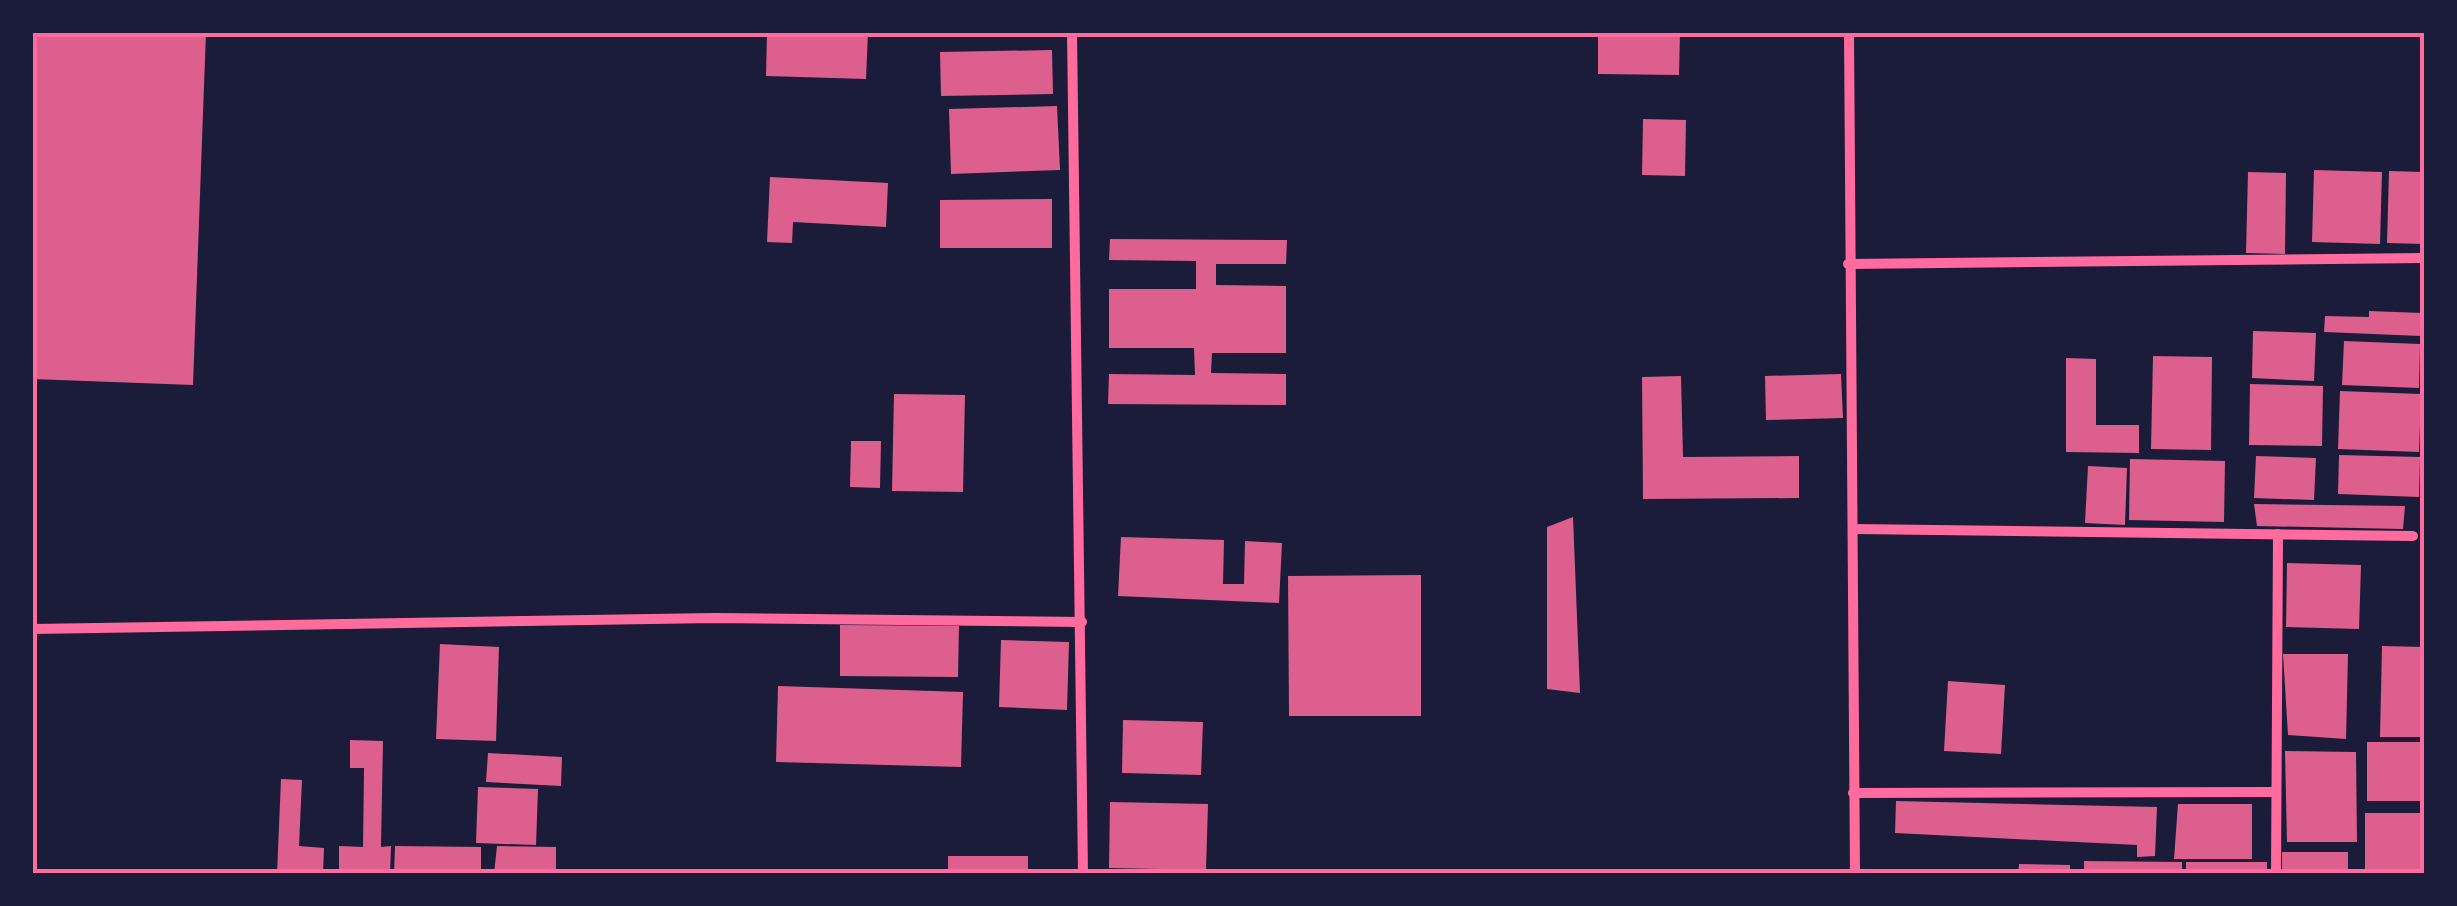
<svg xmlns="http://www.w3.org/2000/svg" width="2457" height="906" font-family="Mulish,sans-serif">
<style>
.building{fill:#dd5f8e}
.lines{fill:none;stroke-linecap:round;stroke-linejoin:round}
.minor{stroke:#ff6b9d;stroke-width:10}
.neatline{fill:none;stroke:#ff6b9d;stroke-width:4}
</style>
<rect width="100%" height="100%" fill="#1b1b3a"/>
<g class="building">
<polygon points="32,32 206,32 193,385 32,379"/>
<polygon points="767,32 868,32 866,79 766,76"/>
<polygon points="1598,32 1680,32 1679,75 1598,74"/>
<polygon points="1052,50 1053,94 941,96 940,52"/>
<polygon points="1057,106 1060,170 951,174 949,109"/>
<polygon points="1643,119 1686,120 1685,176 1642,175"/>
<polygon points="2314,170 2382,172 2380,244 2312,242"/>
<polygon points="2389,171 2424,172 2424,244 2387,243"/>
<polygon points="2248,172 2286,173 2285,254 2246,253"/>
<polygon points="770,177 888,183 886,227 793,222 792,243 767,242"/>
<polygon points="1052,199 1052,248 940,248 940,200"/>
<polygon points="1110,239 1287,240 1286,264 1216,264 1216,285 1286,286 1286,353 1212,353 1211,373 1286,374 1286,405 1108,404 1109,374 1195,375 1194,348 1109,348 1109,289 1196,289 1196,261 1109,260"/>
<polygon points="2369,311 2422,313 2421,336 2324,332 2325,316 2369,317"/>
<polygon points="2253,331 2316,333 2314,381 2252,378"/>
<polygon points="2344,341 2420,344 2419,388 2342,385"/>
<polygon points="2153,356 2212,357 2211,450 2151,449"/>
<polygon points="2066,358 2096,359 2096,425 2139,425 2139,453 2066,452"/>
<polygon points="1841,374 1843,418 1766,420 1765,376"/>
<polygon points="1681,376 1683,457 1799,456 1799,498 1643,499 1642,377"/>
<polygon points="2250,384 2323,386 2322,446 2249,445"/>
<polygon points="2340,391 2421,394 2419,452 2338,449"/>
<polygon points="894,394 965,395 963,492 892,491"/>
<polygon points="851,441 881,441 880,488 850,487"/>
<polygon points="2339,455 2420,457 2419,497 2338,494"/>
<polygon points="2256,456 2316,458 2314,500 2254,498"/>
<polygon points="2130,459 2225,461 2224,522 2129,520"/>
<polygon points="2088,466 2127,468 2125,525 2085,523"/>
<polygon points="2254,504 2405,506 2403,529 2257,526"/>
<polygon points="1573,517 1580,693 1547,689 1547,527"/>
<polygon points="1121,537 1224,540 1223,584 1244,584 1245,541 1282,543 1279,603 1118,596"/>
<polygon points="2287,563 2361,565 2359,629 2286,627"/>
<polygon points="1421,575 1421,716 1289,716 1288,576"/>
<polygon points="840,625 959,626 958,677 840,676"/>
<polygon points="1001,640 1069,642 1067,710 999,707"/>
<polygon points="440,644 499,647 496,741 436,739"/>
<polygon points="2382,646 2424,647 2424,737 2380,737"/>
<polygon points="2283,654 2348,654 2346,739 2288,735"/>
<polygon points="1948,681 2005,685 2001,754 1944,751"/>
<polygon points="778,686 963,692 961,767 776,762"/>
<polygon points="1123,720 1203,722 1201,775 1122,773"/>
<polygon points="350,740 383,741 381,847 391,846 390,874 339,874 339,846 363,847 364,768 350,768"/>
<rect x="2367" y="742" width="57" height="59"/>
<polygon points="2285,751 2356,752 2357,842 2287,842"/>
<polygon points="488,753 562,757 561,786 486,782"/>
<polygon points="281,779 302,780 299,846 324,848 323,874 277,874"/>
<polygon points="478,787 538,789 536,845 476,843"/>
<polygon points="1896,801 2157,807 2155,856 2137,857 2137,845 1895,833"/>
<polygon points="1110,802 1208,804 1206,870 1109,868"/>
<polygon points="2178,804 2252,804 2252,859 2174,859"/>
<rect x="2365" y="813" width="59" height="61"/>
<polygon points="395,846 481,847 481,874 394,874"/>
<polygon points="497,846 556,847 556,874 494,874"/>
<rect x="2282" y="852" width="66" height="22"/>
<rect x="948" y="856" width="80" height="18"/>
<polygon points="2084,861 2182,862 2182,874 2084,874"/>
<rect x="2186" y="862" width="81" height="12"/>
<polygon points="2019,864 2070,865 2070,874 2018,874"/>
</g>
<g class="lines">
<g class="minor">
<polyline points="1072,32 1083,874"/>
<polyline points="1849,32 1855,874"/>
<polyline points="1848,264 2424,258"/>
<polyline points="1854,529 2413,536"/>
<polyline points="32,629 714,618 1082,622"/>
<polyline points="1853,793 2276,792"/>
<polyline points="2276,874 2278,534"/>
</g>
</g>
<rect width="2457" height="906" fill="none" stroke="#1b1b3a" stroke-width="70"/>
<rect x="35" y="35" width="2387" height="836" class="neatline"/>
</svg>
